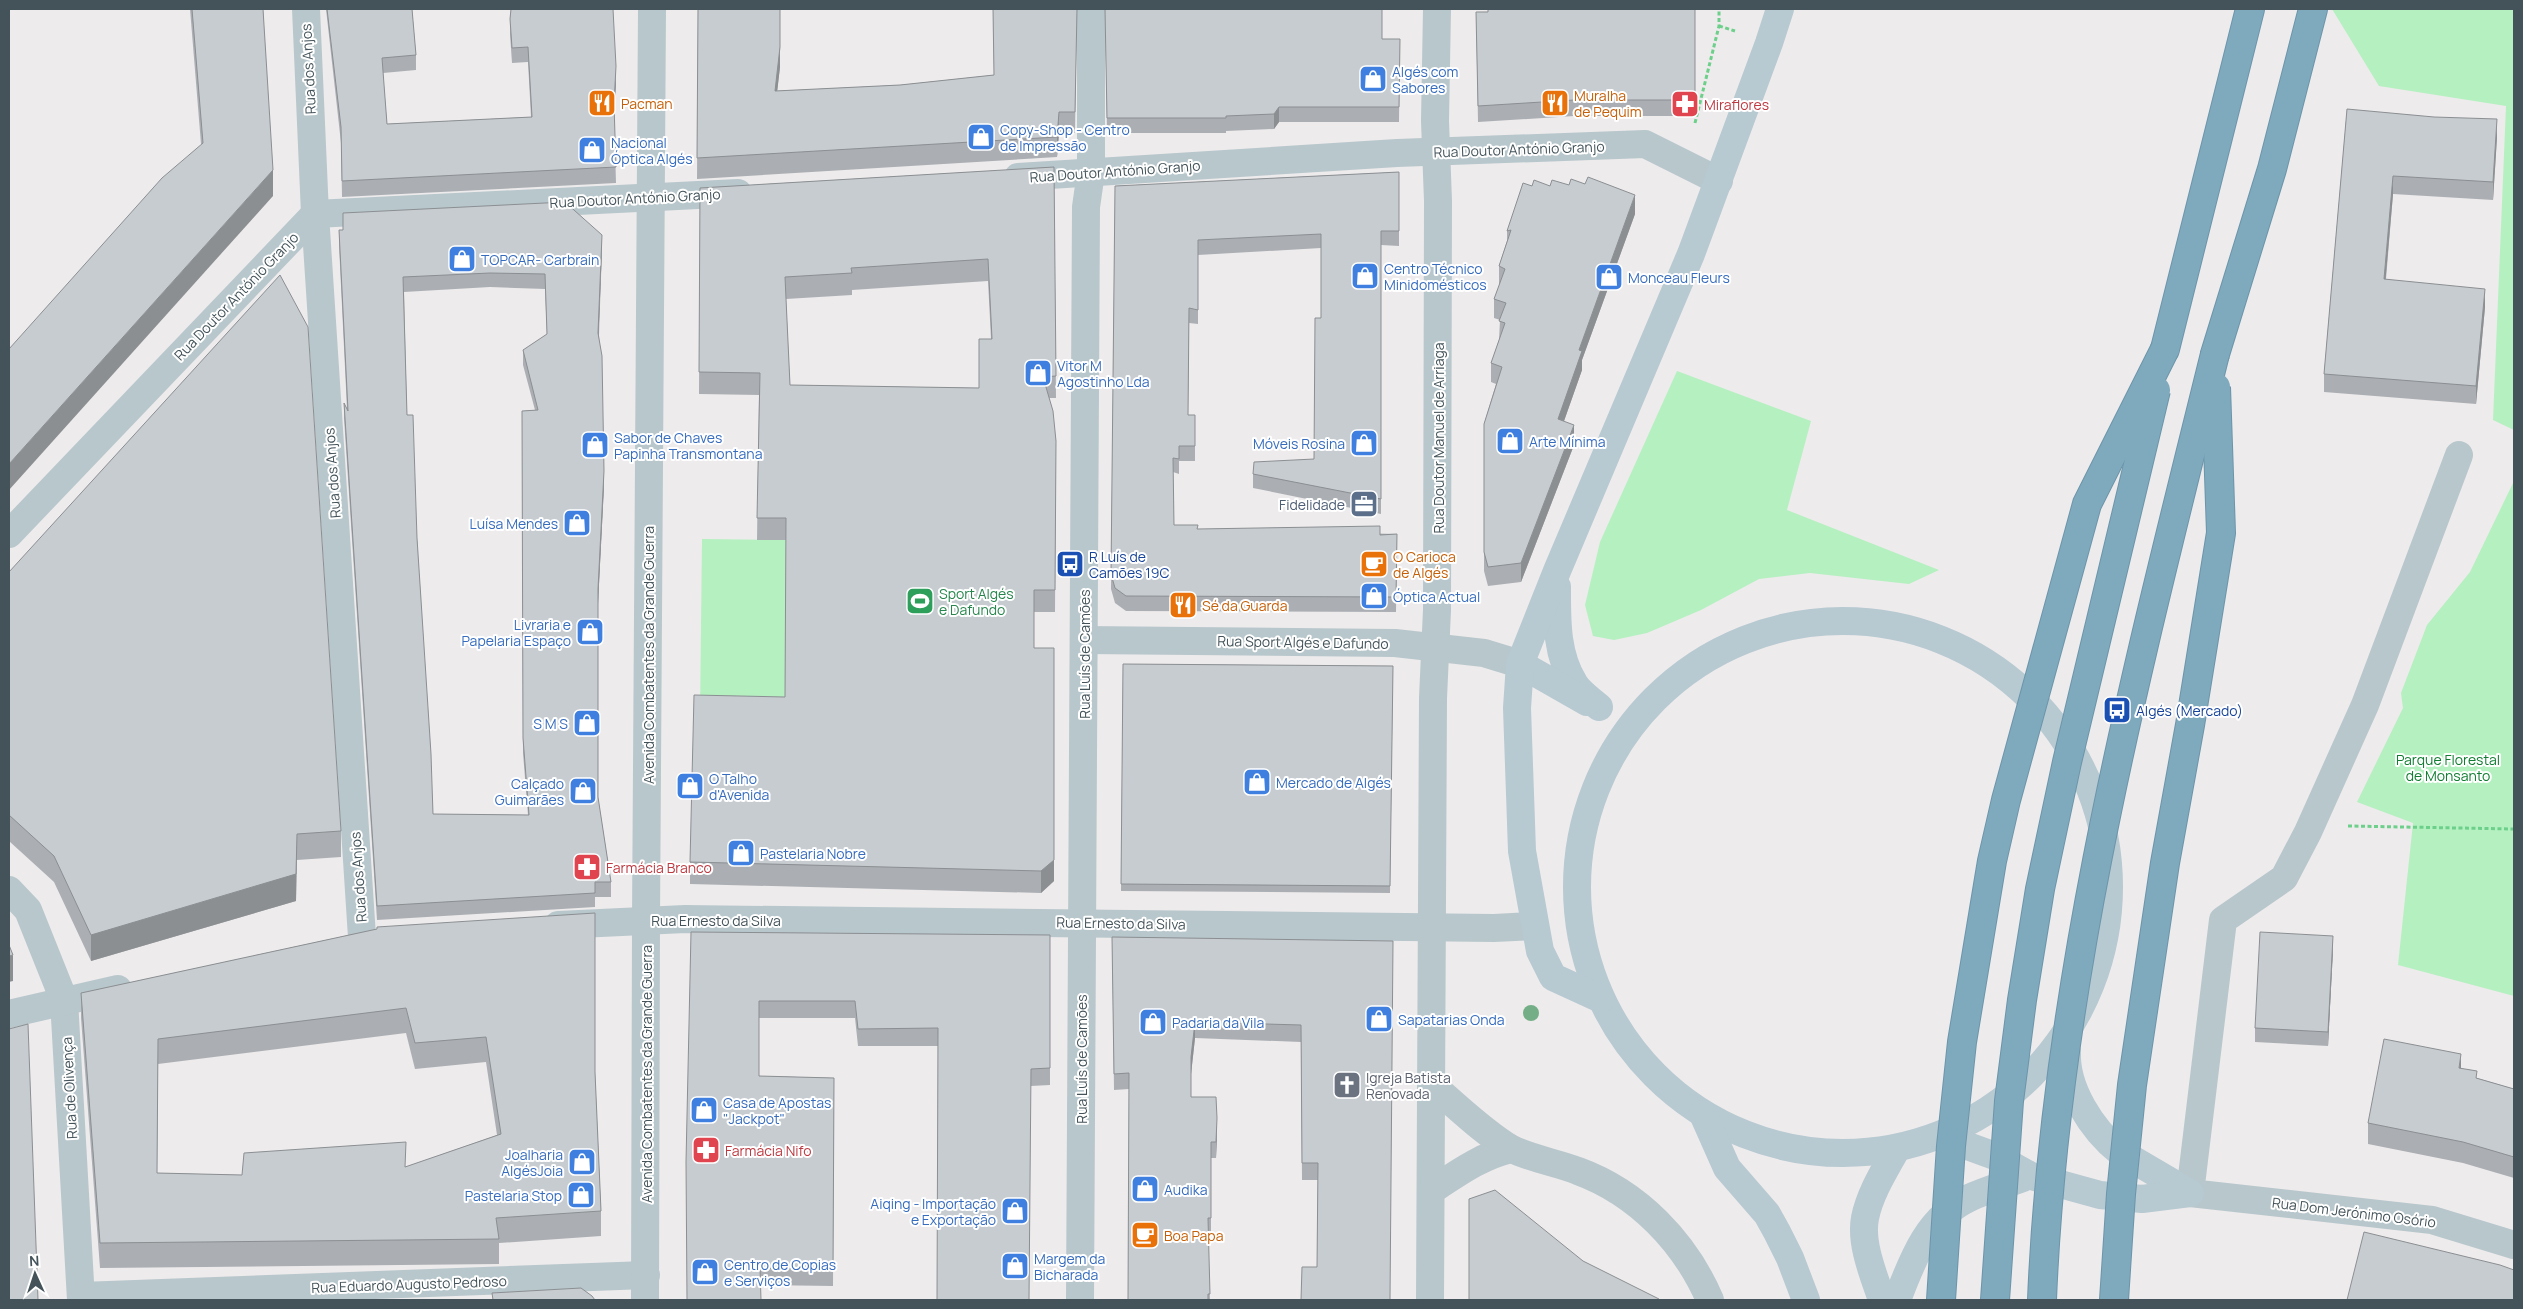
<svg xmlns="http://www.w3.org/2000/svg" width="2523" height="1309" font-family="Manrope,sans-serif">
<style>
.green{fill:#b5f0c0}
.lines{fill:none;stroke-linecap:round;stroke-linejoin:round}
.highway-casing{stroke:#6b95aa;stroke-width:30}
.path{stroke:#6cd08b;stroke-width:3;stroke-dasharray:4 2.5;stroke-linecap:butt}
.street{stroke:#b8c7cc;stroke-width:28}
.secondary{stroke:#b7c9d1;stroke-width:28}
.highway{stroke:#7faabe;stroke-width:28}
.highway-bridge-casing{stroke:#6b95aa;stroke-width:30;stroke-linecap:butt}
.highway-bridge{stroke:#7faabe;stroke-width:28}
.tree{fill:#74ae86}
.wall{fill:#abafb4;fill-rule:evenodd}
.shaded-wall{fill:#8b8f92}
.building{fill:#c7ccd1;stroke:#8b8f92;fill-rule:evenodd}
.labels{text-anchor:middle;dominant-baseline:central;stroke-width:4;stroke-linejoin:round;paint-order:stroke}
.street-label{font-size:14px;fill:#435359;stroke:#fff}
.shop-label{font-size:14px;fill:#366cbe;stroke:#fff;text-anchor:start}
.food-label{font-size:14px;fill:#c56008;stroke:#fff;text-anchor:start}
.health-label{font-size:14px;fill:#be3a42;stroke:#fff;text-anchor:start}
.service-label{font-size:14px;fill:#4e5e75;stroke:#fff;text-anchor:end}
.transit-label{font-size:14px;fill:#164399;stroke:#fff;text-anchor:start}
.leisure-label{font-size:14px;fill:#27864d;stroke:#fff;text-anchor:start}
.park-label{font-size:14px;fill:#117d32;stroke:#fff}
.worship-label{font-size:14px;fill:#5b616d;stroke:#fff;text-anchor:start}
</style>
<rect width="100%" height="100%" fill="#eeebec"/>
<g class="green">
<polygon points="2332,9 2514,9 2514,430 2493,420 2506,106 2379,86"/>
<polygon points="1677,371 1811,421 1787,510 1939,570 1909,584 1810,573 1759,579 1701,610 1647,633 1614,640 1593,636 1585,605 1600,542"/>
<polygon points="2514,481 2514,996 2398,965 2413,823 2357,802 2403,708 2401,693 2427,625 2470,572"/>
<polygon points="702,539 786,540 785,711 700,717"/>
</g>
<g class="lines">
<defs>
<g id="highway">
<polyline points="2165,349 2250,9"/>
<polyline points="2215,354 2272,169 2313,9"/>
</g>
</defs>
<use href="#highway" class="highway-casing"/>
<g class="path">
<polyline points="1719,26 1735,31"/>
<polyline points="1695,123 1719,26 1719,9"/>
<polyline points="2348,826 2514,829"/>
</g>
<g class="street">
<polyline points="306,9 315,214 362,937"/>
<polyline points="1018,177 1397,153 1645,144 1719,181"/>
<polyline points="2459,455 2365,705 2308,832 2284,878 2223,920 2190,1193 2432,1220 2514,1245"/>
<polyline points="9,534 315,214 738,193"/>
<polyline points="1084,640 1395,643 1484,653 1520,664"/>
<polyline points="9,890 28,910 64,1000 81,1300"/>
<polyline points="558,925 685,919 1494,928 1533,926"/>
<polyline points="9,1014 118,989"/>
<path d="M1433,1086C1458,1107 1482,1131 1510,1148C1528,1158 1558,1163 1578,1171C1638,1193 1685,1242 1710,1300"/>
<path d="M1432,1190C1458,1173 1481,1156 1511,1149"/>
<polyline points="81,1296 646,1275"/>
<polyline points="645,1300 646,920 652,9"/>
<polyline points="1080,1300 1086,207 1091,172 1091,9"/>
<polyline points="1430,1300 1433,698 1437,610 1438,201 1435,121 1437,9"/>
</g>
<g class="secondary">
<path d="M1557,587C1557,620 1556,654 1574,683C1579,692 1591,700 1599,707"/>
<circle cx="1843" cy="887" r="266"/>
<polyline points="1520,664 1587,702"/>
<polyline points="1601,999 1553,977 1540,951 1522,851 1517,708 1520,664 1557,571 1691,254 1769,43 1780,9"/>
<path d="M2067,1051C2065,1088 2092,1130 2120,1152L2190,1193"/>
<polyline points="1703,1114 1727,1168 1767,1214 1777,1232 1790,1258 1806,1300"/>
<polyline points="1940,1136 1995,1156 2031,1176 2100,1195 2142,1199 2190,1193"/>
<path d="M1882,1300C1874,1276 1860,1244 1865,1218C1870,1193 1885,1170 1897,1148"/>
<path d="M1897,1300C1912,1261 1927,1218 1969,1198C1986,1190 2005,1185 2023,1178"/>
</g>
<use href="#highway" class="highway"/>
<defs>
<g id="highway-bridge">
<polyline points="1941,1300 1951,1146 1962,1042 1992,861 2006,800 2087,504 2165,349"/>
<polyline points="1995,1300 2009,1101 2022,1000 2040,889 2067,762 2156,390"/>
<path d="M2042,1300C2055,978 2138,666 2215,354"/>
<polyline points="2114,1300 2121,1194 2132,1085 2165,863 2190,725 2221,533 2216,387"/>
</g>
</defs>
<use href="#highway-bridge" class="highway-bridge-casing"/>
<use href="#highway-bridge" class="highway-bridge"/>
</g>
<circle class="tree" cx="1531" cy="1013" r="8"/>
<g class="wall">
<polygon points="190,9 263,9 273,196 201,144"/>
<polygon points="326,9 412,9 416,55 416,70 383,73 387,124 531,117 528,62 512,63 510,34 511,9 616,82 614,113 616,183 342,197 341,143"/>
<polygon points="698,9 780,67 777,91 900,85 994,75 993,9 1077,9 1075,133 1059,133 1057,157 697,179"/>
<polygon points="1105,9 1382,39 1400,39 1399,122 1279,122 1274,129 1226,131 1226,133 1107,133"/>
<polygon points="1695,9 1695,116 1574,116 1478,122 1476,12"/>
<polygon points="2347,109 2497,137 2493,200 2393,194 2386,279 2485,307 2476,404 2324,392 2324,374"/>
<path d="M1054,167L1056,398H1049L1056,441L1055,612H1034V648L1054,881L1041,893L690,884V862L785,697L786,540H757L759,395L699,394L700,188ZM988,281L991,339L979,388L790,385L786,299L852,295V290Z"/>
<polygon points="1399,172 1399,246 1381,245 1381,514 1253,488 1253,474 1314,459 1321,318 1321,248 1198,255 1198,324 1189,323 1188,415 1195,415 1195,461 1179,461 1179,474 1173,472 1174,525 1198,529 1397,534 1396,612 1126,611 1115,603 1111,589 1115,186"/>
<polygon points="1532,186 1550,186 1635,214 1582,360 1582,370 1564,421 1574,445 1521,582 1488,586 1484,571 1484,424 1496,384 1491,382 1491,363 1499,340 1500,320 1494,318 1494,299 1499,286 1499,266 1507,241 1507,231"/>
<path d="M339,230L602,249L599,335L604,486L598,604V797L611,882V897H595V907L377,920L344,418V403L347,409L339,245ZM490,287L545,289L547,335L523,350V365L535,410L522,411L523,753L528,815L433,814L417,538L407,415L404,292Z"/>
<polygon points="9,572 341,831 341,857 297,860 296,901 91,961 54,882 9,841"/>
<polygon points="1123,664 1393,666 1390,893 1121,891"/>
<path d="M377,929L595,1072L601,1211V1236L499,1243V1264L100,1268L81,1018V993ZM406,1033L415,1069L486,1062L497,1135L406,1167L242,1175L157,1173L158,1064Z"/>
<polygon points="691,932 1050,935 1050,1085 1031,1086 938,1046 858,1046 855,1018 759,1018 759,1076 834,1078 833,1286 760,1285"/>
<polygon points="1112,937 1393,941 1317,1267 1318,1180 1302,1180 1301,1042 1195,1038 1191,1074 1191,1097 1217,1135 1216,1158 1211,1158 1211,1234 1208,1234 1210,1300 1128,1300 1129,1089 1114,1090"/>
<polygon points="2333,950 2328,1046 2255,1042 2255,1028"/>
<polygon points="2461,1068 2477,1078 2514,1089 2514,1178 2463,1163 2368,1144 2368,1123"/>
</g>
<g class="shaded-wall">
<polygon points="780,9 780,67 775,111 775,91"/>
<polygon points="616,66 616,82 614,119 614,104"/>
<polygon points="1279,107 1279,122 1274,129 1274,114"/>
<polygon points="1059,112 1059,133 1057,157 1057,137"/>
<polygon points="2497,119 2497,137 2493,200 2493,182"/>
<polygon points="273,170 273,196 9,490 9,464"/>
<polygon points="2393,176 2393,194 2384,297 2384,279"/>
<polygon points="1635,195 1635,214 1582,360 1582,370 1558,438 1558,419 1579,350"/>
<polygon points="602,235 602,249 598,348 598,333"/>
<polygon points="2485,289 2485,307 2476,404 2476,386"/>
<polygon points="1574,425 1574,445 1521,582 1521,563"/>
<polygon points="604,471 604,486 598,604 598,589"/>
<polygon points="297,834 296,901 91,961 91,935"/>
<polygon points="1054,860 1054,881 1041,893 1041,871"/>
<polygon points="2333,936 2333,950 2328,1046 2328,1032"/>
<polygon points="13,955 13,981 9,982 9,956"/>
<polygon points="1195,1022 1195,1038 1191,1074 1191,1057"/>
<polygon points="2461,1054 2461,1075 2459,1068"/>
<polygon points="1217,1118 1217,1135 1216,1158 1216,1142"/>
</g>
<g class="building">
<polygon points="192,9 263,9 273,170 9,464 9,349 162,178 203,143"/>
<polygon points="327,9 412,9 416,55 382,58 387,124 532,117 528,47 512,48 510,19 511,9 613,9 616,66 614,104 616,167 342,181 341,127"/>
<polygon points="698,9 780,9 780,47 775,91 900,85 994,75 993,9 1077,9 1075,112 1059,112 1057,137 697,158"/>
<polygon points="1105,9 1382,9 1382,39 1400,39 1399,107 1279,107 1274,114 1226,116 1226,118 1107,118"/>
<polygon points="1488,9 1695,9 1695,100 1574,100 1478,106 1476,12 1488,12"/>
<polygon points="2347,109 2434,117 2497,119 2493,182 2393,176 2384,279 2485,289 2476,386 2324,374"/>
<path d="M1054,167L1056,376L1043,377L1053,411L1056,441L1055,590H1034V648H1054V860L1041,871L690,862L694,695L785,697L786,518H757L760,373L699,372L700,188ZM988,259L992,339H979V388L790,385L785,277L852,273L851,268Z"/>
<polygon points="1399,172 1399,231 1381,231 1381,499 1253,474 1254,462 1314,459 1315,318 1321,318 1321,234 1198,240 1198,310 1189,308 1188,415 1195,415 1195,446 1179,446 1179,459 1173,458 1174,525 1198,525 1197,529 1380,526 1380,535 1397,534 1396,597 1126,596 1115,588 1111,574 1115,186"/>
<polygon points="1588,177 1635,195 1579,350 1582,351 1558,419 1574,425 1521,563 1488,567 1484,552 1484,424 1502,367 1491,363 1505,323 1499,321 1506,303 1494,299 1505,269 1499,266 1511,230 1507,231 1523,183 1532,186 1534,180 1550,186 1552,180 1569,185 1571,179 1585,184"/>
<path d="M565,202L602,235L598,333L602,356L604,471L598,589V797L611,882H595V893L377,906L344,403L348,411L339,230H343V213ZM490,273L545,274L547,334L523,350L538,410L522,411L523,738L529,815L433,814L431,754L417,538L413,415H407L403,277Z"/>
<polygon points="280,275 308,327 341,831 297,834 296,874 91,935 54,856 9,815 9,572"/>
<polygon points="1123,664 1393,666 1390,886 1121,884"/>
<path d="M595,913V1072L601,1211L496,1218L499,1239L100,1243L81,993L377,929V927ZM406,1008L415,1043L486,1037L501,1134L405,1167L406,1142L244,1153L242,1175L157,1173L158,1039Z"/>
<polygon points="691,932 1050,935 1050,1068 1031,1069 1029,1300 937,1300 938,1028 858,1029 855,1001 759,1001 759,1076 834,1078 833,1269 760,1268 761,1300 687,1300 686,1162"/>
<polygon points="2260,932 2333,936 2328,1032 2255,1028"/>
<polygon points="1112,937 1393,941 1390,1300 1301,1300 1302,1267 1317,1267 1318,1163 1302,1163 1301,1025 1195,1022 1191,1057 1191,1097 1216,1097 1217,1118 1216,1142 1211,1142 1211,1218 1208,1218 1210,1294 1208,1294 1208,1300 1128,1300 1129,1073 1114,1074"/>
<polygon points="9,945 13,955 9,956"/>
<polygon points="28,1024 38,1300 9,1300 9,1029"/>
<polygon points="2384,1039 2461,1054 2459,1068 2477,1071 2476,1078 2514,1089 2514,1157 2463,1142 2368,1123"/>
<polygon points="1495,1190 1583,1261 1659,1299 1659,1300 1469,1300 1469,1199"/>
<polygon points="2364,1232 2500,1265 2514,1270 2514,1300 2347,1300"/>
<polygon points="581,1288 592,1296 595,1300 493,1300 492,1293"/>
</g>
<defs>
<symbol id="shop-square" viewBox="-11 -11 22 22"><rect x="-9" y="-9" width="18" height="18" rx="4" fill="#3f7fe0" stroke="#fff"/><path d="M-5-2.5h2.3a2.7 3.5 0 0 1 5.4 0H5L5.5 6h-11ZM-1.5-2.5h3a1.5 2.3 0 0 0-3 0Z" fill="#fff"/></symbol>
<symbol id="restaurant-square" viewBox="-11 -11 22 22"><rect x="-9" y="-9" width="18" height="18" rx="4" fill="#e8710a" stroke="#fff"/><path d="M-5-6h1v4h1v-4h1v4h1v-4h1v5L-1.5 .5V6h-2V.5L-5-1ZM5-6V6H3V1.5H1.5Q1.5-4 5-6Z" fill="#fff"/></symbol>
<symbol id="pharmacy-square" viewBox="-11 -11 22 22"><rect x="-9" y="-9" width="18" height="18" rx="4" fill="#e0444e" stroke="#fff"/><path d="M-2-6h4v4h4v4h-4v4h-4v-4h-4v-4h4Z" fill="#fff"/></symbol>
<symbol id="office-square" viewBox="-11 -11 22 22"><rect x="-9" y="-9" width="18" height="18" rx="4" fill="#5c6f8a" stroke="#fff"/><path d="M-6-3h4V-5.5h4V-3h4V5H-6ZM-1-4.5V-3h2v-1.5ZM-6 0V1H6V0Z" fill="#fff"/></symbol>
<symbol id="bus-square" viewBox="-11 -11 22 22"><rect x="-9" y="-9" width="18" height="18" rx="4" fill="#1a4fb4" stroke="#fff"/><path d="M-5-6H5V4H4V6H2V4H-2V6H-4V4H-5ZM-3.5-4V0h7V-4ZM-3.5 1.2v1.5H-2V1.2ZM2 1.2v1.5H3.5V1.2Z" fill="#fff"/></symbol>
<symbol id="cafe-square" viewBox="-11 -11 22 22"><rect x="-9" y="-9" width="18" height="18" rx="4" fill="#e8710a" stroke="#fff"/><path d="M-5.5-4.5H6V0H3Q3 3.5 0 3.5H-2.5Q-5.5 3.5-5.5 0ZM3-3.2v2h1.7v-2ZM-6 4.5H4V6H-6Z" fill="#fff"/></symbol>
<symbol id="stadium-square" viewBox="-11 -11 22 22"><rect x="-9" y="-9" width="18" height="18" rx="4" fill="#2e9e5b" stroke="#fff"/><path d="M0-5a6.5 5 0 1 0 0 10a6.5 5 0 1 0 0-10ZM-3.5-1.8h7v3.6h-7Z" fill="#fff"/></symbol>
<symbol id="church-square" viewBox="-11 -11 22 22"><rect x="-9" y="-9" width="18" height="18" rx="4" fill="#6b7280" stroke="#fff"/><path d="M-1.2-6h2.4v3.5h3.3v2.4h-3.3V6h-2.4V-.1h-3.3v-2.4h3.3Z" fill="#fff"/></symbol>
</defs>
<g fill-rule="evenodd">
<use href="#shop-square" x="1357" y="63" width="32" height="32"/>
<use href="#restaurant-square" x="586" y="87" width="32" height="32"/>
<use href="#restaurant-square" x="1539" y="87" width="32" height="32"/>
<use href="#pharmacy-square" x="1669" y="88" width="32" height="32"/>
<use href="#shop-square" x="965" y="121" width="32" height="32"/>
<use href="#shop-square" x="576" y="134" width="32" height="32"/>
<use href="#shop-square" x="446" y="243" width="32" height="32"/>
<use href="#shop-square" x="1349" y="260" width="32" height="32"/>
<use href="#shop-square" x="1593" y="261" width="32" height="32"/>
<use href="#shop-square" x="1022" y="357" width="32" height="32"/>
<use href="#shop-square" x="1494" y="425" width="32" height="32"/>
<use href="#shop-square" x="1348" y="427" width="32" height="32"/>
<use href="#shop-square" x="579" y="429" width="32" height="32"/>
<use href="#office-square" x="1348" y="488" width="32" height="32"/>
<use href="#shop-square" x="561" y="507" width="32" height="32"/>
<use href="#bus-square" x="1054" y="548" width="32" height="32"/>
<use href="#cafe-square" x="1358" y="548" width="32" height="32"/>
<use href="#shop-square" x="1358" y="580" width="32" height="32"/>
<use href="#stadium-square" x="904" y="585" width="32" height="32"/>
<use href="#restaurant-square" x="1167" y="589" width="32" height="32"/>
<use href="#shop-square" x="574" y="616" width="32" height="32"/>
<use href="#bus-square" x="2101" y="694" width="32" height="32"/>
<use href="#shop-square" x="571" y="707" width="32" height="32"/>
<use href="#shop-square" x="1241" y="766" width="32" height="32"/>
<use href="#shop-square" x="674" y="770" width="32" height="32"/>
<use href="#shop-square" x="567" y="775" width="32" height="32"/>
<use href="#shop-square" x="725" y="837" width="32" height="32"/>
<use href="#pharmacy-square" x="571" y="851" width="32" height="32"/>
<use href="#shop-square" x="1363" y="1003" width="32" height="32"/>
<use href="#shop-square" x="1137" y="1006" width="32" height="32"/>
<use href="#church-square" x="1331" y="1069" width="32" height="32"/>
<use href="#shop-square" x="688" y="1094" width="32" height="32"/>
<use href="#pharmacy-square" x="690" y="1134" width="32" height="32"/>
<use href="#shop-square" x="566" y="1146" width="32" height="32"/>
<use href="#shop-square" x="1129" y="1173" width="32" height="32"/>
<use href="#shop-square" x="565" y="1179" width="32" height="32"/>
<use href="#shop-square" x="999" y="1195" width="32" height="32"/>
<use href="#cafe-square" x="1129" y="1219" width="32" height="32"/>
<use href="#shop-square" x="999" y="1250" width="32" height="32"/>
<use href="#shop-square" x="689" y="1256" width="32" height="32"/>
</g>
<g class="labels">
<g class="street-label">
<text transform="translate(308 69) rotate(-93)">Rua dos Anjos</text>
<text transform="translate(1519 149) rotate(-2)">Rua Doutor António Granjo</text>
<text transform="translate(1115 171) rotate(-4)">Rua Doutor António Granjo</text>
<text transform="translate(635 198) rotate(-3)">Rua Doutor António Granjo</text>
<text transform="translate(236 296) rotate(-46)">Rua Doutor António Granjo</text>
<text transform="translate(1438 438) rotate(-90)">Rua Doutor Manuel de Arriaga</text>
<text transform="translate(332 473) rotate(-94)">Rua dos Anjos</text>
<text transform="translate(1303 642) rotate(1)">Rua Sport Algés e Dafundo</text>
<text transform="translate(1084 654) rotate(-90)">Rua Luís de Camões</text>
<text transform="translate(648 655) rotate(-90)">Avenida Combatentes da Grande Guerra</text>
<text transform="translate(358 877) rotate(-94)">Rua dos Anjos</text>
<text x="716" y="920">Rua Ernesto da Silva</text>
<text transform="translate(1121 923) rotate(1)">Rua Ernesto da Silva</text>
<text transform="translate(1081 1059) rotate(-90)">Rua Luís de Camões</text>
<text transform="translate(646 1074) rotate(-90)">Avenida Combatentes da Grande Guerra</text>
<text transform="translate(69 1088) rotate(-93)">Rua de Olivença</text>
<text transform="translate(2354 1212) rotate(7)">Rua Dom Jerónimo Osório</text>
<text transform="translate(409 1284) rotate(-2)">Rua Eduardo Augusto Pedroso</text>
</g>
<g class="shop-label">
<text x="1392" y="71">Algés com<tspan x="1392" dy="16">Sabores</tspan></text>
<text x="1000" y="129">Copy-Shop - Centro<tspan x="1000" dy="16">de Impressão</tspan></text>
<text x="611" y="142">Nacional<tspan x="611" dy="16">Óptica Algés</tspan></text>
<text x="481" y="259">TOPCAR- Carbrain</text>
<text x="1384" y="268">Centro Técnico<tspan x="1384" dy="16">Minidomésticos</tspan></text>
<text x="1628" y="277">Monceau Fleurs</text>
<text x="1057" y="365">Vitor M<tspan x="1057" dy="16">Agostinho Lda</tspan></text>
<text x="614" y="437">Sabor de Chaves<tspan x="614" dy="16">Papinha Transmontana</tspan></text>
<text x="1529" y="441">Arte Mínima</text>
<text x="1345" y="443" text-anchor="end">Móveis Rosina</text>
<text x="558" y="523" text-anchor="end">Luísa Mendes</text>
<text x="1393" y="596">Óptica Actual</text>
<text x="571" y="624" text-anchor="end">Livraria e<tspan x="571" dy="16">Papelaria Espaço</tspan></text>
<text x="568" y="723" text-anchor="end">S M S</text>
<text x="709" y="778">O Talho<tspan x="709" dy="16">d'Avenida</tspan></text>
<text x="1276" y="782">Mercado de Algés</text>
<text x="564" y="783" text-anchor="end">Calçado<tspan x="564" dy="16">Guimarães</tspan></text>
<text x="760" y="853">Pastelaria Nobre</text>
<text x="1398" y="1019">Sapatarias Onda</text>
<text x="1172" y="1022">Padaria da Vila</text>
<text x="723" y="1102">Casa de Apostas<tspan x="723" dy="16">"Jackpot"</tspan></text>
<text x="563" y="1154" text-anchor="end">Joalharia<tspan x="563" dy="16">AlgésJoia</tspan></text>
<text x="1164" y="1189">Audika</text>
<text x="562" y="1195" text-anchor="end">Pastelaria Stop</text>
<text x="996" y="1203" text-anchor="end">Aiqing - Importação<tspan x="996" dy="16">e Exportação</tspan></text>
<text x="1034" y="1258">Margem da<tspan x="1034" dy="16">Bicharada</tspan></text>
<text x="724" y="1264">Centro de Copias<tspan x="724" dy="16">e Serviços</tspan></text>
</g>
<g class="food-label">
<text x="1574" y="95">Muralha<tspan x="1574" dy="16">de Pequim</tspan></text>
<text x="621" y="103">Pacman</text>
<text x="1393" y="556">O Carioca<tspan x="1393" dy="16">de Algés</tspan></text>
<text x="1202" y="605">Sé da Guarda</text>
<text x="1164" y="1235">Boa Papa</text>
</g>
<g class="health-label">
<text x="1704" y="104">Miraflores</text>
<text x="606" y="867">Farmácia Branco</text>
<text x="725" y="1150">Farmácia Nifo</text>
</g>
<g class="service-label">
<text x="1345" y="504">Fidelidade</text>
</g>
<g class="transit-label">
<text x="1089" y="556">R Luís de<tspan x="1089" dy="16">Camões 19C</tspan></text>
<text x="2136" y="710">Algés (Mercado)</text>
</g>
<g class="leisure-label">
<text x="939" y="593">Sport Algés<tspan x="939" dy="16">e Dafundo</tspan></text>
</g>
<g class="park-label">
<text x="2448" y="759">Parque Florestal<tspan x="2448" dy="16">de Monsanto</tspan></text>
</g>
<g class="worship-label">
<text x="1366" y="1077">Igreja Batista<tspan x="1366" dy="16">Renovada</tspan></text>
</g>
</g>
<rect width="2523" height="1309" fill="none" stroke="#435359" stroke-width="20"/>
<g transform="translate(35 1274) rotate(357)" stroke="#ffffff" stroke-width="4" paint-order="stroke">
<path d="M0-4L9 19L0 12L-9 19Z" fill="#435359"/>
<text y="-8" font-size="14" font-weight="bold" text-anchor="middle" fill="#435359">N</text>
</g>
</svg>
